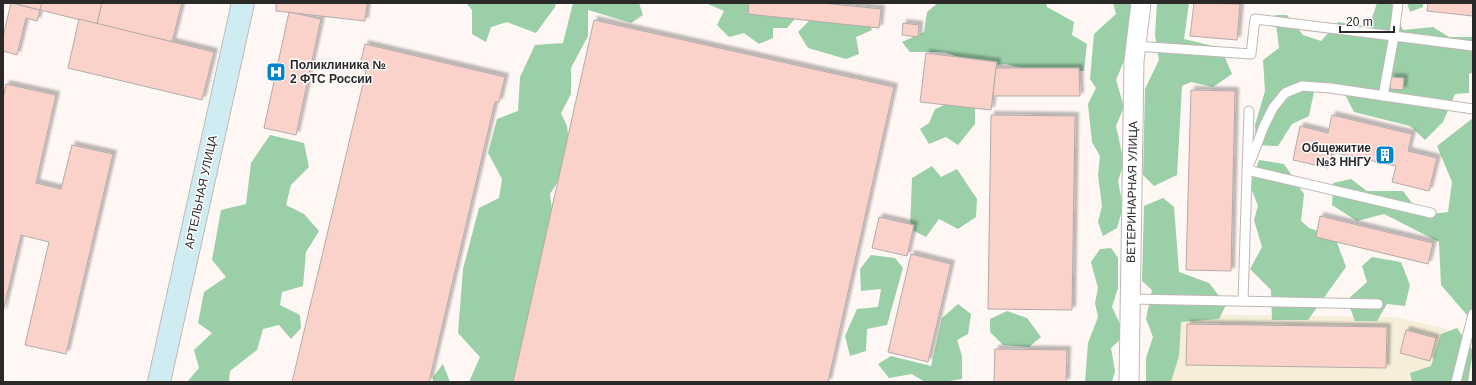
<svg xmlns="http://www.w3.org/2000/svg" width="1476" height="385" font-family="Helvetica,sans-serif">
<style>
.education{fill:#f6eed8}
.forest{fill:#9acfa7}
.building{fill:#fad2ca;stroke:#b3abaa;filter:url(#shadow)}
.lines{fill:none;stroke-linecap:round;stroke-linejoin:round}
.lane-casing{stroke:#bfb8b5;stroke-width:11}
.street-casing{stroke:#bfb8b5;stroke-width:21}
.secondary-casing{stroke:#bfb8b5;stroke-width:24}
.lane{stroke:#fff;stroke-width:9}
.street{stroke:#fff;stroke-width:19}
.secondary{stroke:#cfecf2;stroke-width:22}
.labels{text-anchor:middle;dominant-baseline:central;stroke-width:3;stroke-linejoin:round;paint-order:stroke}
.poi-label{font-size:12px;font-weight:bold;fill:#2b2927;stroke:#fff;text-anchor:start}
.street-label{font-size:12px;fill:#2b2927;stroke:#fff}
</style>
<defs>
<filter id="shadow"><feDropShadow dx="3.5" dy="-3.5" stdDeviation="1" flood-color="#0004"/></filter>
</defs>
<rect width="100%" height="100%" fill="#fef7f3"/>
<polygon class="education" points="1157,314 1393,317 1448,329 1436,382 1155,382"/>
<g class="forest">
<polygon points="466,3 556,3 555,7 536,33 507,22 491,27 486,42 472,34 472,10"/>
<polygon points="573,3 639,3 643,15 631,23 588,10 588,36 571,68 571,94 561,113 567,126 571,161 550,194 555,234 519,382 469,382 480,357 458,333 463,269 479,208 499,198 502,179 488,153 497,119 518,111 520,77 535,45 563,43"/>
<polygon points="706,3 796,3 799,14 787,28 773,28 773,38 759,44 744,33 729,37 717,25 724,11"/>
<polygon points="938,3 1046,3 1047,7 1074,22 1072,35 1087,44 1084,71 1029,70 1006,64 983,66 944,52 910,52 902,42 924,32 927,12"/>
<polygon points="1113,3 1144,3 1132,42 1116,80 1124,107 1116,126 1124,163 1118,181 1123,207 1117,228 1103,236 1098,222 1102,206 1098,175 1100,156 1092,142 1088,104 1096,88 1090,79 1094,34 1116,14"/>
<polygon points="1157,3 1189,3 1184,39 1221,48 1232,74 1213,87 1191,82 1182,86 1177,175 1154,186 1143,175 1145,89 1159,60 1155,35"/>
<polygon points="1377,3 1391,3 1403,30 1433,27 1449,37 1473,37 1473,72 1469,74 1469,93 1455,94 1443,122 1425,140 1410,126 1354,112 1342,89 1315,87 1309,116 1292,124 1278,146 1256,145 1255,125 1265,91 1263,60 1279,48 1275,15 1287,15 1303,35 1321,41 1338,22 1369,27"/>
<polygon points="1407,3 1423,3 1423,7 1410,12"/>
<polygon points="817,13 867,18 872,30 856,37 859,54 846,59 808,48 798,32"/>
<polygon points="963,97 975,102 975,124 958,145 946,137 929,144 920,129 929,123 935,109"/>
<polygon points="1473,118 1473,322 1441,285 1439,242 1384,214 1357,221 1332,205 1333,183 1351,179 1367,191 1403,191 1421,215 1448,212 1452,182 1437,146"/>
<polygon points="270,135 304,143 309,167 291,185 286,205 304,214 319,231 306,252 303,286 282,292 280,305 300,315 301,328 291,339 279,325 263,329 257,350 230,371 229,382 187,382 199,368 194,350 212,333 198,323 204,292 226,277 212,260 221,210 246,204 251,163"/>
<polygon points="1259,160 1284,164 1304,194 1301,221 1309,228 1335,237 1346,267 1308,320 1272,320 1271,290 1250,269 1262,247 1254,220 1258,206 1250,185"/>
<polygon points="932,166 941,177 957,169 977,199 976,217 958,229 939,219 926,237 910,229 912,178"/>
<polygon points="1163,198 1174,207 1179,272 1209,283 1226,305 1219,319 1181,322 1179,356 1171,382 1146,382 1146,358 1153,337 1146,319 1152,290 1142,281 1144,206"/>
<polygon points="1111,248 1118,258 1118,288 1112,307 1120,324 1121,339 1111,348 1115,371 1112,382 1085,382 1088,343 1098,317 1095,303 1098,288 1091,262 1100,249"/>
<polygon points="871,255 895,258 903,268 887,325 867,329 866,351 850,356 845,336 857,309 878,307 881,289 861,291 860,269"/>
<polygon points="1372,257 1401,262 1410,285 1405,306 1387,304 1377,321 1355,321 1347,300 1367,282 1362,266"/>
<polygon points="958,304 971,314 968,334 957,340 962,356 962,379 943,382 925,382 912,374 889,378 878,364 891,356 931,366 942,318"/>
<polygon points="1007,311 1027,318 1041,337 1029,347 1003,345 990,332 990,319"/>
<polygon points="1457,328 1473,351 1468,382 1412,382 1410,373 1431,366 1441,334"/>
<polygon points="443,364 450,382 433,382 433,377"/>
</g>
<g class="building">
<polygon points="11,3 40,10 37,21 26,18 17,55 3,51 3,37"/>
<polygon points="13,3 42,3 40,10"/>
<polygon points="42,3 102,3 97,24 40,10"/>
<polygon points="102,3 182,3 172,42 97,24"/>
<polygon points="276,3 367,3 365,21 276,11"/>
<polygon points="749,3 822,3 881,9 879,28 748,14"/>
<polygon points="1194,3 1240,4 1237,40 1190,36"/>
<polygon points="1428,3 1473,3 1473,16 1427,11"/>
<polygon points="289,12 321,19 296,135 264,128"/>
<polygon points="79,19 214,52 202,100 68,68"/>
<polygon points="594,20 894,87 828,382 513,382"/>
<polygon points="903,23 919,25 918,37 902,35"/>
<polygon points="365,44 505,77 499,102 495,102 429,382 292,382 366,71 359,69"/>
<polygon points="926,53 997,62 991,110 920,102"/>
<polygon points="996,68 1079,68 1080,96 993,96"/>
<polygon points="1391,77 1404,78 1403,90 1390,89"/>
<polygon points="6,84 56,95 36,183 61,189 72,145 113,154 66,354 25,345 49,242 21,235 3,312 3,99"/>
<polygon points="1191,90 1235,91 1231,271 1186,270"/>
<polygon points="991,115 1075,116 1072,310 988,309"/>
<polygon points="1332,115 1412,134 1408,151 1437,158 1429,191 1392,182 1396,166 1332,152 1328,168 1293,160 1300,126 1328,133"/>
<polygon points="1320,216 1433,243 1428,264 1316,237"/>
<polygon points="879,217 914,225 907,256 872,248"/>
<polygon points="911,254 951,264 928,362 888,352"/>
<polygon points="1187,324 1387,327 1386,368 1186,365"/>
<polygon points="1406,330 1436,338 1430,361 1400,353"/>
<polygon points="995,349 1067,350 1066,382 994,382"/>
</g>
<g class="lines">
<defs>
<g id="lane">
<polyline points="1136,46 1251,54 1255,19 1394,36 1398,3"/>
<polyline points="1383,96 1394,36 1473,46"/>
<polyline points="1431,213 1247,170 1264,126 1273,108 1285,93 1302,86 1330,88 1473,109"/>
<polyline points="1130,299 1378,304"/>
<polyline points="1243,301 1249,111"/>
<polyline points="1456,382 1473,314"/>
</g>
<polyline id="street" points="1129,382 1134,61 1141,3"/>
<polyline id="secondary" points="159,382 243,3"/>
</defs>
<use href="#lane" class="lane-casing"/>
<use href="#street" class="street-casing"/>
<use href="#secondary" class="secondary-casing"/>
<use href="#lane" class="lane"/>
<use href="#street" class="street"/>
<use href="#secondary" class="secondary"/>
</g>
<defs>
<symbol id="hospital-square" viewBox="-11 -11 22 22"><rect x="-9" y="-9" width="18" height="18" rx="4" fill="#0084cb" stroke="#fff"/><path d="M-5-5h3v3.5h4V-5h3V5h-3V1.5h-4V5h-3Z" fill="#fff"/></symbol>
<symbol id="building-square" viewBox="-11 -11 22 22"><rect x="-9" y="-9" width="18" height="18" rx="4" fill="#0084cb" stroke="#fff"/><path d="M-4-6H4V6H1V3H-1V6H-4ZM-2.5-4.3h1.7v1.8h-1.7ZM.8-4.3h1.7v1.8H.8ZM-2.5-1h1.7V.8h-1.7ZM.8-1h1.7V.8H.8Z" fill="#fff"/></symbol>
</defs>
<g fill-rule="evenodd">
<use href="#hospital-square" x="265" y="61" width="22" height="22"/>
<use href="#building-square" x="1374" y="144" width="22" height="22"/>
</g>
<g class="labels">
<g class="poi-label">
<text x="290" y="65">Поликлиника №<tspan x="290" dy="14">2 ФТС России</tspan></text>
<text x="1371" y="148" text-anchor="end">Общежитие<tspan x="1371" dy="14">№3 ННГУ</tspan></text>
</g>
<g class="street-label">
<text transform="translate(201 192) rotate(-78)">АРТЕЛЬНАЯ УЛИЦА</text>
<text transform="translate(1132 192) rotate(-89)">ВЕТЕРИНАРНАЯ УЛИЦА</text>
</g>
</g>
<rect width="1476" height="385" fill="none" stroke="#2b2927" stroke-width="8"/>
<path d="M1340 26v6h54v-6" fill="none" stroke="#2b2927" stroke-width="2"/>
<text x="1346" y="26" font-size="12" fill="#2b2927" stroke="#ffffff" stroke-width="3" paint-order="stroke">20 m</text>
</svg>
